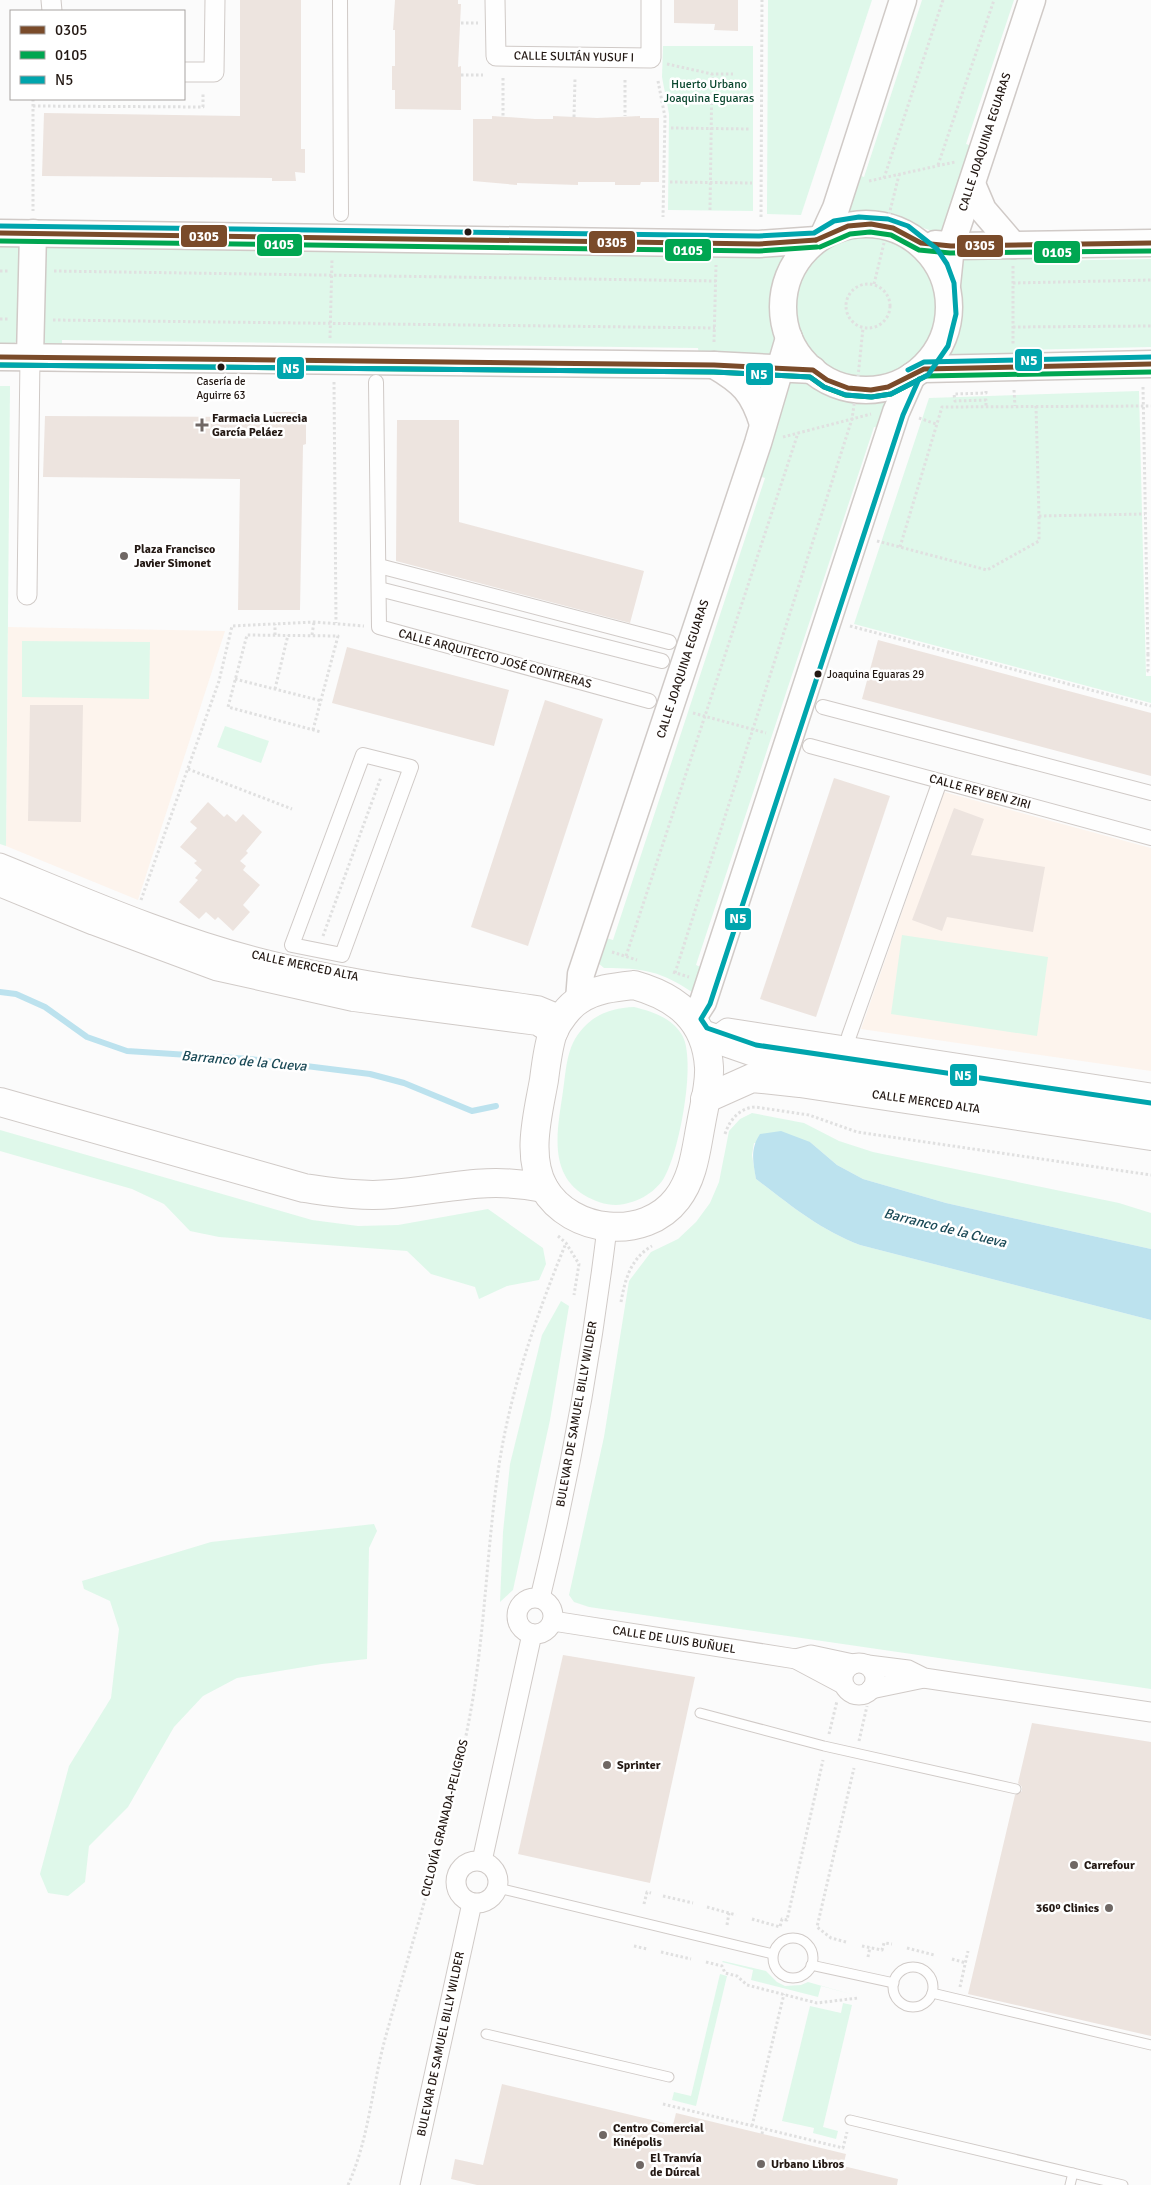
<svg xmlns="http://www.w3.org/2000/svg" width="1151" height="2185" font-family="Signika,sans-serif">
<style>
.education{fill:#fdf4ed}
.green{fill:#dff8ea}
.water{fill:#bce2ee}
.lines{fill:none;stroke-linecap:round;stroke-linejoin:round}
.stream{stroke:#bce2ee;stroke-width:6}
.building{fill:#ede4df}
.service-casing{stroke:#d0cac7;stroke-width:11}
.pedestrian-casing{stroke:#d0cac7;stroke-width:16}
.minor-casing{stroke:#d0cac7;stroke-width:21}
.secondary-casing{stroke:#d0cac7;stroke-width:29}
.primary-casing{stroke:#d0cac7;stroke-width:30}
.path{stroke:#e0e0e0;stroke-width:3;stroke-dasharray:2.5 2.5;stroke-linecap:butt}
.service{stroke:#fefefe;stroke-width:9}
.pedestrian{stroke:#fefefe;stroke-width:14}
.minor{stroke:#fefefe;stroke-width:19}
.secondary{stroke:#fefefe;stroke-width:26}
.primary{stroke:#fefefe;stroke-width:28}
.bus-1-casing{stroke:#fff;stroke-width:9}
.bus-2-casing{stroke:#fff;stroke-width:9}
.bus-3-casing{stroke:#fff;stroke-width:9}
.bus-1{stroke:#7a4b2a;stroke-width:5}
.bus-2{stroke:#00a651;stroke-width:5}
.bus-3{stroke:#00a5ad;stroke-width:5}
.bus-dot{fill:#231813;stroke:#fff;stroke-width:2}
.poi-dot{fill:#6f6764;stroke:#fff;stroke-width:2}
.labels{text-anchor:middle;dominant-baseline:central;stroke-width:5;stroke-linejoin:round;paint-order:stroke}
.bus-label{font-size:11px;fill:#231813;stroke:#fff}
.street-label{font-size:12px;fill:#231813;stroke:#fff}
.park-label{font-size:12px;fill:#0b472f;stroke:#fff}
.poi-label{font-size:12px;font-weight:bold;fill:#231813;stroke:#fff;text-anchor:start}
.water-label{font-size:14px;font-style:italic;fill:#1b4a57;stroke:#fff}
.line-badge{stroke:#fff;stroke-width:2}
.badge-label{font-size:14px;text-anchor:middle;font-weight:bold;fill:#fff}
</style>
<rect width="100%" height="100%" fill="#fbfbfb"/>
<g class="education">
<polygon points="8,627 225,631 138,900 6,846"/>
<polygon points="944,792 1151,848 1151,1071 861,1029"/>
</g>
<g class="green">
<polygon points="768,0 872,0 801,215 767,214"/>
<polygon points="922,0 1014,0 966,144 975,147 946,236 895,218 865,214 841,218 855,174 864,177"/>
<polygon points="663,46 753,46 753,211 668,210 669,114 662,77"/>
<circle cx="868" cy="306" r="72"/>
<polygon points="0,239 12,240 23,249 19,338 12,346 0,346"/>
<polygon points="66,242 66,248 699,255 796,249 781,274 775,298 777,323 782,340 777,356 699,356 698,348 62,340 62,348 47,346 37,335 45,243"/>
<path d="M1035,252V261L1151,259V347L1023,350V359L946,357C957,322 961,292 956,257Z"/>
<path d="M788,378C809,380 813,386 831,394C851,403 872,399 893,395L882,428L874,427L696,965L703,968L695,994C661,971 644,968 604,968L598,963L603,937L613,940L765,478L755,475Z"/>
<polygon points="0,386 10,386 6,846 0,844"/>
<polygon points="1139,391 1146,676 1151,676 1151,703 854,624 929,398"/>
<polygon points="22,641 150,642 149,699 22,697"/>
<polygon points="225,726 269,741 261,763 217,747"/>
<polygon points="902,935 1048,957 1037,1036 891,1014"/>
<path d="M634,1007C653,1012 671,1017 682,1035C697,1060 679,1153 664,1178C654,1194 635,1204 616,1205C605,1205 594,1201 584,1195C547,1172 558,1127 563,1091C566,1072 566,1050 579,1033C593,1014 612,1008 634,1007Z"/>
<path d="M752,1113L804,1123L839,1141L873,1152L1119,1203L1151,1213V1249L946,1203L863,1179L837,1165L810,1142L754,1143L752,1155L756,1179C790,1205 820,1230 860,1245L1151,1320V1689L589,1607L574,1602L569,1595L604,1437L629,1281L651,1252L678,1239L696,1222L710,1203L719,1182L729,1131L740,1119Z"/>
<polygon points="0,1130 312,1220 358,1226 398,1225 488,1209 543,1248 546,1264 539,1280 507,1286 479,1299 475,1287 431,1274 407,1251 219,1237 190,1231 164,1204 132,1189 0,1151"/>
<polygon points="561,1301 569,1306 550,1420 513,1590 500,1602 503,1532 510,1464 542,1335"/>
<polygon points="374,1524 377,1531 369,1548 367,1659 322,1664 237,1678 203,1696 174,1727 128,1807 89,1846 85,1882 68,1896 48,1893 40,1874 69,1766 111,1698 119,1629 110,1601 84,1589 82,1581 211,1542"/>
<polygon points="723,1961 766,1971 777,1982 785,1986 801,1985 808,1982 854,1995 821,1986 818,1997 751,1980 753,1970 722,1962"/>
<polygon points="720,1974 727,1976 696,2106 672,2100 674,2092 691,2096"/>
<polygon points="843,2003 852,2005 823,2127 838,2131 836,2139 813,2133 814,2128 782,2121 810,2006 841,2013"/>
</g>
<path class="water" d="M781,1131L810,1142L837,1165L863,1179L946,1203L1151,1249V1320L860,1245C820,1230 790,1205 756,1179C753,1162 750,1149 760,1134Z"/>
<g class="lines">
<polyline class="stream" points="0,992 16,994 45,1007 87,1037 127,1051 250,1059 370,1074 404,1083 472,1111 496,1106"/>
</g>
<g class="building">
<polygon points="240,0 301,0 301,149 305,149 305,173 295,172 296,181 272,181 272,178 42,176 44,113 240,116"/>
<polygon points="395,0 458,0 458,4 461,4 458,67 461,66 461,110 395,109 395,90 392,90 392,66 395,66 395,30 393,30"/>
<polygon points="674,0 738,0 738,31 714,30 715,24 674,23"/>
<polygon points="492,116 535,119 553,119 553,116 597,118 640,116 640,118 659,118 659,182 641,182 640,185 615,185 615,182 578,182 578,185 517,183 517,185 473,181 473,119 492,119"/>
<polygon points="273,412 298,412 299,422 306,422 306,444 303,445 300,610 238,610 240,479 43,477 45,416 273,417"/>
<polygon points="397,420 459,420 459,522 644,571 630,623 396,561"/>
<polygon points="878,640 1151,713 1151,776 862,699"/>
<polygon points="347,647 509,690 494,746 332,703"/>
<polygon points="545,700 603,719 528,946 471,927"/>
<polygon points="30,705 83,705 81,822 28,821"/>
<polygon points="834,778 890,796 816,1017 760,999"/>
<polygon points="208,802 224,817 227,814 236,822 243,814 262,832 246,851 248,853 240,861 246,866 243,870 260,885 243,905 250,912 233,931 218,917 215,920 206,912 199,919 179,902 198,880 195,878 202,870 194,863 197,861 180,847 197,828 190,822"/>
<polygon points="954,808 984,819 971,855 1045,867 1033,932 947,917 942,931 912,920"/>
<polygon points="563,1655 695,1677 650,1883 518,1854"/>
<polygon points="1032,1723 1151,1742 1151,2036 968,1994 1015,1795 1022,1791 1022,1787 1018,1783"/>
<polygon points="502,2084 673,2125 676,2113 846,2154 843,2166 898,2179 897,2185 477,2185 451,2179 455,2159 483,2165"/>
</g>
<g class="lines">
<defs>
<g id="service">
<polyline points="700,1713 824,1746 1016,1789"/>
<polyline points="498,1888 773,1954"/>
<circle cx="793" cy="1958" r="20"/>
<polyline points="811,1965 894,1983"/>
<circle cx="913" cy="1987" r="20"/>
<polyline points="932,1993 1151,2045"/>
<polyline points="486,2034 669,2077"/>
<polyline points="850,2120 1123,2185"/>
<polyline points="1070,2185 1073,2173"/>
</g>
<g id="pedestrian">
<polyline points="340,0 341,214"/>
<polyline points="376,382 379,627 649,701"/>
<polyline points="379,566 669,642"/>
<polyline points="379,589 662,661"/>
<polyline points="823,707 1151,793"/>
<polyline points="810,746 1151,838"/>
<polygon points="363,755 411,767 342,955 292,945"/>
<polyline points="849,1036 940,781"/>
</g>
<g id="minor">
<polyline points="51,0 52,11"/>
<polyline points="495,0 496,56 651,58 651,0"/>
<polyline points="184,72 214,72 215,0"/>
<polyline points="27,595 30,357"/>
<path d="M0,863C86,898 172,936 263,959C353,982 447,992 539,1006L563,1016"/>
<polyline points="713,1038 727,1028 1151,1093"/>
<circle cx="535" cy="1616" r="18"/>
<path d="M540,1598C570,1476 592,1352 607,1228"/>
<polyline points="553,1621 796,1659 843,1684"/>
<polyline points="796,1659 811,1655 853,1664"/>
<circle cx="859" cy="1679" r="16"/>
<polyline points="868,1665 908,1670 924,1678 1151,1712"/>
<polyline points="871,1689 924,1678"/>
<circle cx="477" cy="1882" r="21"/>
<polyline points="482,1861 532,1634"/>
<polyline points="410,2185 472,1903"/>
</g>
<g id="secondary">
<polyline points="972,184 983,210 1013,245"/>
<circle cx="866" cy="307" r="83"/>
<polyline points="0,233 759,244 816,240"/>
<polyline points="824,234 836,208 903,0"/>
<polyline points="935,244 959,246 1151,243"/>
<polyline points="947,285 951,246 1032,0"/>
<polyline points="0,357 714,365 813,370"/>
<polyline points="30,357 33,233"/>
<path d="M714,365C743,382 753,392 763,424"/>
<polyline points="924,369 1151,364"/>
<polyline points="579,1000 581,974 758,443 789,338"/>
<polyline points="692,1019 703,1002 896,412 912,376"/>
</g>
<g id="primary">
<polyline points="0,882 95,921 216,966 354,997 538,1021 554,1031"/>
<path d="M634,985C677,997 706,1020 709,1067C710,1085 704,1106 701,1124C696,1149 694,1177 677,1199C645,1241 571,1234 544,1188C526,1156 538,1114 544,1080C546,1064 548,1047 553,1032C558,1021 569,1006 579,1000C595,989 615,987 634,985Z"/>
<polyline points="702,1034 754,1052 1151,1111"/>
<polyline points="705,1099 752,1078 800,1083 1151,1136"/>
<path d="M0,1102L304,1188C333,1192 362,1197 392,1194C448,1189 486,1176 544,1188"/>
</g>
</defs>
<use href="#service" class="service-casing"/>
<use href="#pedestrian" class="pedestrian-casing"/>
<use href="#minor" class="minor-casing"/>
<use href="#secondary" class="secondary-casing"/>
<use href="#primary" class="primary-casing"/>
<g class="path">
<polyline points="461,23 478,23"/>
<polyline points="667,64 712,74 733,74"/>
<polyline points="461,75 483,75"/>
<polyline points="503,78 503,116"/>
<polyline points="625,80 625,116"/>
<polyline points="658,81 665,117 663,217"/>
<polyline points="33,99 33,211"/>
<polyline points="33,106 203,107 203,92"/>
<polyline points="574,117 575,79"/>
<polyline points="671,128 751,129"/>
<polyline points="938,165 994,0"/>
<polyline points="884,178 943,0"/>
<polyline points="869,181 955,162"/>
<polyline points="670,182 752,183"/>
<polyline points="710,210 712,74"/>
<polyline points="889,215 899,175"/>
<polyline points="761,217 762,0"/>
<polyline points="1013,266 1013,345"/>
<polyline points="0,271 10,271"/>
<polyline points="54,271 716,281"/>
<polyline points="1013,283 1151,280"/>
<circle cx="868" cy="306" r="22"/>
<polyline points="874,284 884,243"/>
<polyline points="0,319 9,319"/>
<polyline points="53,320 715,328"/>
<polyline points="1013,327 1151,326"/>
<polyline points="330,338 332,259"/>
<polyline points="714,342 716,265"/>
<polyline points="858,377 863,328"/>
<polyline points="334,382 336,623"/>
<polyline points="1143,387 1148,654 1151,654"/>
<polyline points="1014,390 1015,406"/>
<polyline points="986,391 986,393 954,394 955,401 986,400 986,407"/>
<polyline points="1036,406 1039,516 1145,514"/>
<polyline points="919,418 936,424"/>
<polyline points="783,437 871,414"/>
<polyline points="877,541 987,570 1039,541 1039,516"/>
<polyline points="900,547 942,407 1151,406"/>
<polyline points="850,626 1151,706"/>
<polyline points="275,635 275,624"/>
<polyline points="312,635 314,622"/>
<polyline points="1148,654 1148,671 1151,671"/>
<polyline points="235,679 322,701"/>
<polyline points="275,689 288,635"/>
<polyline points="693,713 766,733"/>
<polyline points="313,730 338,636 247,635 228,707 321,732"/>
<polyline points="188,769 292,809"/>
<polyline points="141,900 219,681 232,626 314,622 364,626"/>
<polyline points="323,936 381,777"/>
<polyline points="612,952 637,960"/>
<polyline points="626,956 798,433"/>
<polyline points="673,972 689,977"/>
<polyline points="675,973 852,419 855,398"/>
<path d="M725,1134C730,1119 740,1108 755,1107L809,1115L857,1132L1151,1175"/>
<polyline points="558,1236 566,1243 579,1264 574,1295"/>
<path d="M621,1302C625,1279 631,1258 652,1246"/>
<polyline points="829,1734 837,1701"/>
<polyline points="859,1741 867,1706"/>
<polyline points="663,1896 693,1903"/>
<polyline points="644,1904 647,1892 651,1893"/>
<polyline points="707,1907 736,1915"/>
<polyline points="752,1919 780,1927 782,1919 787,1920 823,1760"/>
<polyline points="727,1925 729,1913"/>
<polyline points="846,1942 831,1938 817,1927 854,1768"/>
<polyline points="634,1946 647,1949"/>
<polyline points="862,1946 882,1950 884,1943 892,1944"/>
<polyline points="907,1948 934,1955"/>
<polyline points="661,1952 691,1959"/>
<polyline points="868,1957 870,1947"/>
<polyline points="952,1959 966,1963"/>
<polyline points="706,1962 722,1966 725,1973 737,1976 747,1985 817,2003 858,1998"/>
<polyline points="960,1987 968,1951"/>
<polyline points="663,2104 843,2148 847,2132"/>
<polyline points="752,2126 784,1994"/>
<polyline points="762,2134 763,2129"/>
<path d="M348,2185C369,2139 372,2087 385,2039C416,1928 452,1817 472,1704C485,1627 487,1549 498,1472C509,1394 536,1316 566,1243"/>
</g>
<use href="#service" class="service"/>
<use href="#pedestrian" class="pedestrian"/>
<use href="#minor" class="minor"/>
<use href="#secondary" class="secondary"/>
<use href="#primary" class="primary"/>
<defs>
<g id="bus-1">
<polyline points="0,233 759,244 816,240"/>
<polyline points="816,240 848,226 871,224 893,228 921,243 951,246 1151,243"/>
<polyline points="0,357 714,365 813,370 827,380 848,388 871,390 888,387 924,369 1151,364"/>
</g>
<g id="bus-2">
<polyline points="0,241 759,251 817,247"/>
<polyline points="820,247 850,234 870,232 891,235 919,250 950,253 1151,251"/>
<polyline points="0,365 714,372 810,377 824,387 845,395 871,397 891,394 926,376 1151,372"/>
</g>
<g id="bus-3">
<polyline points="0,365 714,372 810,377 824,387 846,395 872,397 891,394 928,375 948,346 956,314 954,283 947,264 937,249 908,226 888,219 859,217 834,221 814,233 759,236 0,226"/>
<polyline points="908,370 924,362 1151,357"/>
<polyline points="919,379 903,415 710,1004 701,1019 707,1028 756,1045 1151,1103"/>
</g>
</defs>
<use href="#bus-1" class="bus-1-casing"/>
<use href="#bus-2" class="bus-2-casing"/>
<use href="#bus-3" class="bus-3-casing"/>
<use href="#bus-1" class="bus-1"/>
<use href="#bus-2" class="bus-2"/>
<use href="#bus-3" class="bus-3"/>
</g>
<g class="bus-dot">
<circle cx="468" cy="232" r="4.5"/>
<circle cx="221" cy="367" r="4.5"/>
<circle cx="818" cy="674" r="4.5"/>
</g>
<g class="poi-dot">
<path d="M199.5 417.5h5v5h5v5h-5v5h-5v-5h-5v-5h5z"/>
<circle cx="124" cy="556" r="5"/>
<circle cx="607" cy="1765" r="5"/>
<circle cx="1074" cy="1865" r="5"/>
<circle cx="1109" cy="1908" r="5"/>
<circle cx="603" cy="2135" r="5"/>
<circle cx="761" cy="2164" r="5"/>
<circle cx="640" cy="2165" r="5"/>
</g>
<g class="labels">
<g class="bus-label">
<text x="221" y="381">Casería de<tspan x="221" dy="14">Aguirre 63</tspan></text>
<text x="827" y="674" text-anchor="start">Joaquina Eguaras 29</text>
</g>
<g class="street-label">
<text transform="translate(574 57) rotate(1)">CALLE SULTÁN YUSUF I</text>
<text transform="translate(985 142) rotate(-72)">CALLE JOAQUINA EGUARAS</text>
<text transform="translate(495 659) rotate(15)">CALLE ARQUITECTO JOSÉ CONTRERAS</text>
<text transform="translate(683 669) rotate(-72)">CALLE JOAQUINA EGUARAS</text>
<text transform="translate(980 792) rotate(15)">CALLE REY BEN ZIRI</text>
<text transform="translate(305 966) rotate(12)">CALLE MERCED ALTA</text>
<text transform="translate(926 1102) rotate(8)">CALLE MERCED ALTA</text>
<text transform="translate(577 1414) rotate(-80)">BULEVAR DE SAMUEL BILLY WILDER</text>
<text transform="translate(674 1640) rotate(9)">CALLE DE LUIS BUÑUEL</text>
<text transform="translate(445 1818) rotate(-76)">CICLOVÍA GRANADA-PELIGROS</text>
<text transform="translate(441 2044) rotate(-78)">BULEVAR DE SAMUEL BILLY WILDER</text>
</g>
<g class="park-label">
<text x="709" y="84">Huerto Urbano<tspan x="709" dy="14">Joaquina Eguaras</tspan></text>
</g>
<g class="poi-label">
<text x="212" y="418">Farmacia Lucrecia<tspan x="212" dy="14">García Peláez</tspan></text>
<text x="134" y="549">Plaza Francisco<tspan x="134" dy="14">Javier Simonet</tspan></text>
<text x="617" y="1765">Sprinter</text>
<text x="1084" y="1865">Carrefour</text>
<text x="1099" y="1908" text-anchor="end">360º Clinics</text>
<text x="613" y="2128">Centro Comercial<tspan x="613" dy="14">Kinépolis</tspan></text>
<text x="650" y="2158">El Tranvía<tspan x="650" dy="14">de Dúrcal</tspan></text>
<text x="771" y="2164">Urbano Libros</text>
</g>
<g class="water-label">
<text transform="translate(244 1061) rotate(5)">Barranco de la Cueva</text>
<text transform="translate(945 1228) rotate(14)">Barranco de la Cueva</text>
</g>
</g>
<g class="line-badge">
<rect x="180" y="224" width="48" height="24" rx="5" fill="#7a4b2a"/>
<rect x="588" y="230" width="48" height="24" rx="5" fill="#7a4b2a"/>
<rect x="256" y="233" width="47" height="24" rx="5" fill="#00a651"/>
<rect x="956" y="234" width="48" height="24" rx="5" fill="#7a4b2a"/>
<rect x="664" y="238" width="48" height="24" rx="5" fill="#00a651"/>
<rect x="1033" y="240" width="48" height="24" rx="5" fill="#00a651"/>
<rect x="1014" y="348" width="29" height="24" rx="5" fill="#00a5ad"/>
<rect x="276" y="356" width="29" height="24" rx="5" fill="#00a5ad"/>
<rect x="745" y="362" width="29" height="24" rx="5" fill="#00a5ad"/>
<rect x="724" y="907" width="28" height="24" rx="5" fill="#00a5ad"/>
<rect x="949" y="1063" width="29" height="24" rx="5" fill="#00a5ad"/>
</g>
<g class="badge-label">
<text x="204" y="241">0305</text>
<text x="612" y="247">0305</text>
<text x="279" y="249">0105</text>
<text x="980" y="250">0305</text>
<text x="688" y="255">0105</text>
<text x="1057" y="257">0105</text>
<text x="1029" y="365">N5</text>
<text x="291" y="373">N5</text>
<text x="759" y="379">N5</text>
<text x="738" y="923">N5</text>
<text x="963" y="1080">N5</text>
</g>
<rect x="10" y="10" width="175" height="90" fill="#ffffff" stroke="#a7a3a1"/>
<rect x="20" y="26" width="25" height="8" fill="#7a4b2a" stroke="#a7a3a1"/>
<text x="55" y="35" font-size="15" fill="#231813">0305</text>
<rect x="20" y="51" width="25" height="8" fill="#00a651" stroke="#a7a3a1"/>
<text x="55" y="60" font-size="15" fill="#231813">0105</text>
<rect x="20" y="76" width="25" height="8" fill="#00a5ad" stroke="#a7a3a1"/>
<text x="55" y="85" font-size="15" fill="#231813">N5</text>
</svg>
